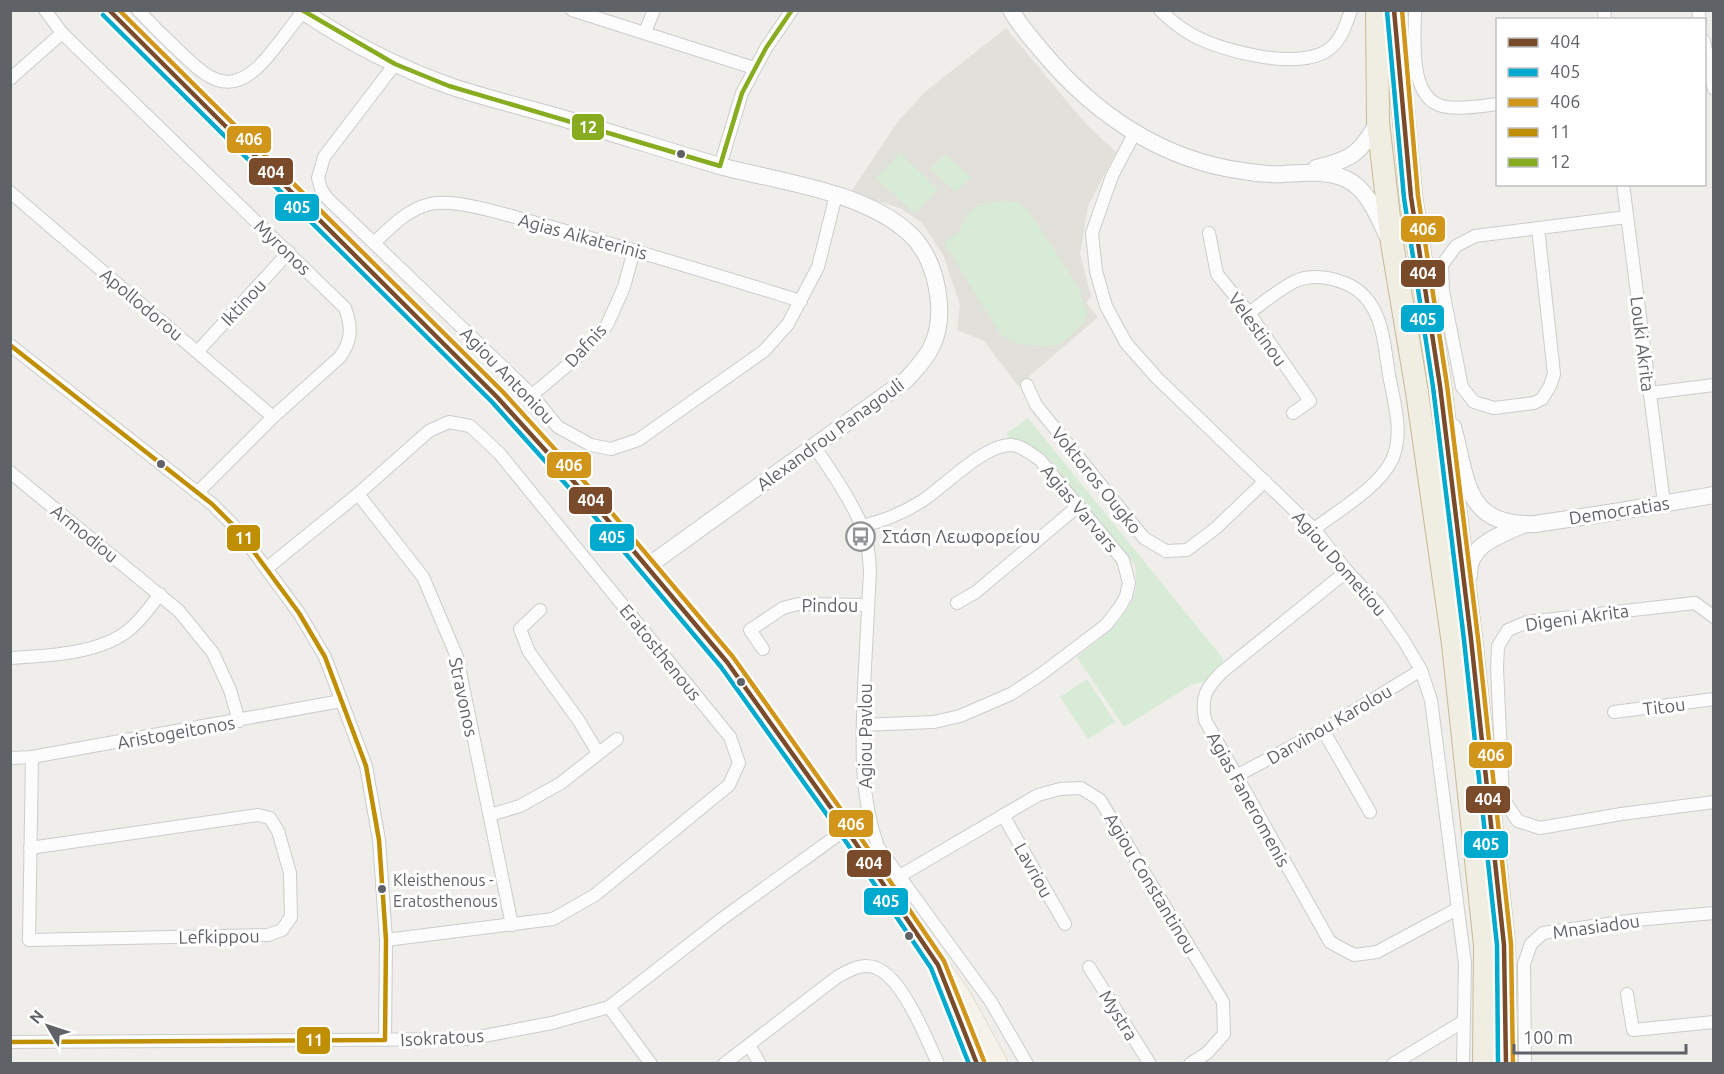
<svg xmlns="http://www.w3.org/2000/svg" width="1724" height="1074" font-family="Ubuntu,sans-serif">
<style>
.education{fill:#e2e0da}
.green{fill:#d8ebd6}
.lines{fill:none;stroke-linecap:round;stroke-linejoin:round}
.street-casing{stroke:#cbcccc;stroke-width:14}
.secondary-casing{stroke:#cacacb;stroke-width:18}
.primary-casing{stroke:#d7ceb8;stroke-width:21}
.highway-casing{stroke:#c8b996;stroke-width:24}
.street{stroke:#fdfcfc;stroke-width:12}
.secondary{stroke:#fdfcfc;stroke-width:16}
.primary{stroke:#f4f2e9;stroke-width:20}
.highway{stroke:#f0ede3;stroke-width:22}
.bus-1-casing{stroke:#fff;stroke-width:9}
.bus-2-casing{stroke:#fff;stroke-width:9}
.bus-3-casing{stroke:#fff;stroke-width:9}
.bus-4-casing{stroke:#fff;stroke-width:9}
.bus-5-casing{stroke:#fff;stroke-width:9}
.bus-1{stroke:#7a4b2a;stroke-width:4.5}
.bus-2{stroke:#00a9ce;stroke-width:4.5}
.bus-3{stroke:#d1951a;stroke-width:4.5}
.bus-4{stroke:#c08f01;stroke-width:4.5}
.bus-5{stroke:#88ac1f;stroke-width:4.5}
.bus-dot{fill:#5f6368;stroke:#fff;stroke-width:2}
.labels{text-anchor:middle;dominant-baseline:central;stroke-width:6;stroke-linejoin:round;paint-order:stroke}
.bus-label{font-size:16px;fill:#5f6368;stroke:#fff;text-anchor:start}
.street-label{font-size:18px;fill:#5f6368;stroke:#fff}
.poi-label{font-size:18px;fill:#5f6368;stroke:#fff;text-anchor:start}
.line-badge{stroke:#fff;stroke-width:2}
.badge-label{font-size:16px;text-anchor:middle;font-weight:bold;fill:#fff}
</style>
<rect width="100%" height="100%" fill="#efeeea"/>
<polygon class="education" points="1006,28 1085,123 1116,152 1088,206 1080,254 1091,296 1086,303 1098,317 1018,386 984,341 957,330 960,305 943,255 922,223 900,208 850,193 899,120 926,91"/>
<g class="green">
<polygon points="900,153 938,189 915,214 876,178"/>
<polygon points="945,154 971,177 956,192 930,169"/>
<polygon points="1003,201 1017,202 1029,211 1078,287 1087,312 1084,321 1068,338 1058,345 1046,346 1017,344 1001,335 944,243 959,232 965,217 974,208 983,204"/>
<path d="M1028,418L1224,660L1204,682L1192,684L1124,727L1077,657C1101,638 1128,620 1136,589C1137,582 1135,572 1135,565L1043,456L1027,443L1009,440L1007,433Z"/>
<polygon points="1087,679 1115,722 1088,739 1060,697"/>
</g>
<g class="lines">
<defs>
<g id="street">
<path d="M45,10L62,33L345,308C352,327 352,340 340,357L273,417L197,493"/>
<path d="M138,10C151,24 164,37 178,50C206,77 228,99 262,63C277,47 289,28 303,12"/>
<polyline points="572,10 754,68"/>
<path d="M1160,10C1169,19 1179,27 1189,33C1218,51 1298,71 1328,50C1341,41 1346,25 1351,10"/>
<path d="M1415,10C1415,37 1408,97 1442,106C1459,110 1480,106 1498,104"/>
<polyline points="1604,10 1605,20"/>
<polyline points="1698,10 1700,20"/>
<polyline points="645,32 654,10"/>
<polyline points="1704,41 1714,89"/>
<polyline points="395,64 324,157 318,178 321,189 327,198 532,395 558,427 591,445 611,449 638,440 764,351 788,324 818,267 836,195"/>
<polyline points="10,79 62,33"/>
<polyline points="1134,134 1112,176 1092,233 1096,271 1106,306 1126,343 1157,378 1314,529 1347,571 1378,604 1404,641 1421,670 1431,700 1465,964 1463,1064"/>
<polyline points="720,166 742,93 766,48 792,10"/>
<polyline points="1623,184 1664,503"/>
<polyline points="10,192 273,417"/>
<polyline points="1538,228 1554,374 1550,386 1542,399 1534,403 1494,408 1474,402 1462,387 1443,291 1442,265 1456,246 1475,236 1627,217"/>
<polyline points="1209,233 1217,274 1249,313 1310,401 1293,413"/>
<path d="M374,243C391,227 406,210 430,204C457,198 509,216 537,223C626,247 713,274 801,301"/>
<path d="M1249,313C1263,303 1283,286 1298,280C1312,275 1326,277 1339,281C1382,294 1383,337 1389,375C1394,402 1404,434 1392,460C1379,487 1338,511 1314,529"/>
<polyline points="10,345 212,504 237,529 299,613 325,657 366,766 379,840 386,940 385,1040"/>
<polyline points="198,351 289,252"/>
<polyline points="1027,385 1036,405 1144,538 1166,551 1187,550 1216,528 1265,481"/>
<polyline points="1650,393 1714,385"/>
<polyline points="532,395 575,359 607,325 624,287 634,250"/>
<path d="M814,446C831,471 849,497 861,524C868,539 869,556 870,571C868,610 866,648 864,687C862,743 859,792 878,847L991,1002L1027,1064"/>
<polyline points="10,472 179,611 213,653 230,690 239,721"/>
<polyline points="358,494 423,577 457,657 512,925"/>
<path d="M862,526C884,521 903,513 922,501C945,486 984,444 1012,445C1022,446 1032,454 1040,460L1123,560L1129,583L1126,596L1120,607L1106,625L1040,675L1011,694L960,716L934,722L863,725"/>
<polyline points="267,568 358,494 429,431 449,422 470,426 499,453 730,737 739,763 729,785 595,895 553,919 386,940"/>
<path d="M1347,571L1222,672C1205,689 1201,697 1205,720L1330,942L1354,955L1377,952L1457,909"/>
<polyline points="957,603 976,592 1077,507"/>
<polyline points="540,610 520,629 529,652 579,721 598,753"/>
<polyline points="1714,617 1695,603 1527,622 1508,630 1498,646 1497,668 1503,799 1518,821 1540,828 1621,814 1714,802"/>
<polyline points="763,649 750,630 783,608 798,604 868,605"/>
<path d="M10,658C47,656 101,654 130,629C142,619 151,606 160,594"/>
<polyline points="1614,712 1714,699"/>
<polyline points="1323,730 1370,812"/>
<polyline points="10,758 32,757 341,701"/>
<polyline points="1236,776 1323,730 1421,670"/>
<polyline points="490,815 520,806 561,783 617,739"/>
<polyline points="1003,815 1065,924"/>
<polyline points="30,848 258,815 270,818 278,831 290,873 291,917 282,930 268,935 29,940 32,757"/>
<polyline points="898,877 1038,795 1060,789 1081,788 1100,800 1223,1002 1224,1034 1207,1053 1190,1064"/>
<polyline points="1089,967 1150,1064"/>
<polyline points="1627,994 1633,1030 1714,1022"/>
<polyline points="609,1007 651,1064"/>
<polyline points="10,1042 468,1039 552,1023 609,1007 723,918 846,829"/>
<polyline points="749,1045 760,1064"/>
<path d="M724,1064L837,977C848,971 862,962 876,968C902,977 927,1039 938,1064"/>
<polyline points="1393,1064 1464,1021"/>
<polyline points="1525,1064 1524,964 1531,944 1543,933 1636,920 1714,913"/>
</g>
<g id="secondary">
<path d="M301,10C347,41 398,68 450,86C485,98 520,106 555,116C610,132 665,150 720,166C780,182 864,191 910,234C937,259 948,315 931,348C925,360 915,370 906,380L648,566"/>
<path d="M1011,10C1019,25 1031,38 1041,50C1093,113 1161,160 1243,171C1256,173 1270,175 1284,174C1304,173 1328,170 1346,179C1368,189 1378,217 1388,237"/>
<path d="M1316,168C1351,160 1361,153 1378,122"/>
<path d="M1453,427C1468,480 1464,527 1535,524L1621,511L1714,495"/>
<path d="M1469,576C1467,544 1501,535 1525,524"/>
</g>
<g id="primary">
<polyline points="108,10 497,397 648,566 727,662 846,829 932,957 959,993 998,1064"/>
<polyline points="948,994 977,1064"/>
</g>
<g id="highway">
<polyline points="1377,10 1378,122 1392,243 1417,392 1453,644 1485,945 1484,1064"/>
<polyline points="1394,10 1411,197 1440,386 1471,639 1504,945 1506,1064"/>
</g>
</defs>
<use href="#street" class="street-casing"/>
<use href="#secondary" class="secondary-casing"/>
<use href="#primary" class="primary-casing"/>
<use href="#highway" class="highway-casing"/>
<use href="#street" class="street"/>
<use href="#secondary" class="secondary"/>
<use href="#primary" class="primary"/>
<use href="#highway" class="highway"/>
<defs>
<g id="bus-1">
<polyline points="109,10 497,397 595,505 727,662 846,829 938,965 977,1064"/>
<polyline points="1394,10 1411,197 1440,386 1471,639 1504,945 1506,1064"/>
</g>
<g id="bus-2">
<polyline points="1387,11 1404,198 1433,387 1464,640 1497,945 1498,1064"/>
<polyline points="103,15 492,402 589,510 721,667 840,833 931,968 969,1064"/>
</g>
<g id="bus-3">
<polyline points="119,10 503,392 601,500 733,657 852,825 944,961 984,1061"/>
<polyline points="1402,10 1418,196 1447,385 1478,638 1511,944 1513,1064"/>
</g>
<polyline id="bus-4" points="10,345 212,504 237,529 299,613 325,657 366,766 379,840 386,940 385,1040 10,1042"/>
<polyline id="bus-5" points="302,10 395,64 449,86 720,166 742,93 766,48 792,10"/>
</defs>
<use href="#bus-1" class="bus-1-casing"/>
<use href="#bus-2" class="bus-2-casing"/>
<use href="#bus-3" class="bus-3-casing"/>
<use href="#bus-4" class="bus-4-casing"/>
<use href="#bus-5" class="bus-5-casing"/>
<use href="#bus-1" class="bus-1"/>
<use href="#bus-2" class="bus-2"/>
<use href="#bus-3" class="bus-3"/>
<use href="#bus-4" class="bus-4"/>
<use href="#bus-5" class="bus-5"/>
</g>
<defs>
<symbol id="bus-ring" viewBox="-11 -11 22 22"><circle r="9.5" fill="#fff" stroke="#919496" stroke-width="1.5"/><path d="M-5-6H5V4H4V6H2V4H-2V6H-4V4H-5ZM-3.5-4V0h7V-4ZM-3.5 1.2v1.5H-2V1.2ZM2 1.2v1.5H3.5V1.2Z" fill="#919496"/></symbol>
</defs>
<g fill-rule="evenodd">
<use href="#bus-ring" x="844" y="520" width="33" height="33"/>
</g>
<g class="bus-dot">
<circle cx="681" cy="154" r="5"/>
<circle cx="161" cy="464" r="5"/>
<circle cx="741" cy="682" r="5"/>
<circle cx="382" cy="889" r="5"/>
<circle cx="909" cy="936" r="5"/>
</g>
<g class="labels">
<g class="bus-label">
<text x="393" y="880">Kleisthenous -<tspan x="393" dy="21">Eratosthenous</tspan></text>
</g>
<g class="street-label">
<text transform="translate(583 236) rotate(15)">Agias Aikaterinis</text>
<text transform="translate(283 247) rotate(44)">Myronos</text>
<text transform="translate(243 302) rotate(-47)">Iktinou</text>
<text transform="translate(142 304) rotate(40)">Apollodorou</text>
<text transform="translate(1258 329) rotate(54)">Velestinou</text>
<text transform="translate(1643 344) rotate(83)">Louki Akrita</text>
<text transform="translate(585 345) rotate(-47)">Dafnis</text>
<text transform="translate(508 375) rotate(46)">Agiou Antoniou</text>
<text transform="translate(830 434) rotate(-36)">Alexandrou Panagouli</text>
<text transform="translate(1097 480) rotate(51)">Voktoros Ougko</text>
<text transform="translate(1080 508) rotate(50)">Agias Varvars</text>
<text transform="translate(1619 510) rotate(-9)">Democratias</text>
<text transform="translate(85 533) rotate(39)">Armodiou</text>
<text transform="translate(1340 563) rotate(49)">Agiou Dometiou</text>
<text x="830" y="605">Pindou</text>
<text transform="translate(1577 617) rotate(-8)">Digeni Akrita</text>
<text transform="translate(661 652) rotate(51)">Eratosthenous</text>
<text transform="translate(464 697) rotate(78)">Stravonos</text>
<text transform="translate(1664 706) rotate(-7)">Titou</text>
<text transform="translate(1329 724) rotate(-30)">Darvinou Karolou</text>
<text transform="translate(176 732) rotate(-10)">Aristogeitonos</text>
<text transform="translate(865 736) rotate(-90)">Agiou Pavlou</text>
<text transform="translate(1249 799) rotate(61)">Agias Faneromenis</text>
<text transform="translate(1034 870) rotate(61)">Lavriou</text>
<text transform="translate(1151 883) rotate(59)">Agiou Constantinou</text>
<text transform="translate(1596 926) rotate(-8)">Mnasiadou</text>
<text transform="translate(219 936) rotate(-1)">Lefkippou</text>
<text transform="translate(1119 1015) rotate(58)">Mystra</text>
<text transform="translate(442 1037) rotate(-3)">Isokratous</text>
</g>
<g class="poi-label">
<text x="882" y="536">Στάση Λεωφορείου</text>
</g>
</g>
<g class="line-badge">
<rect x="571" y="113" width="34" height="28" rx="6" fill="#88ac1f"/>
<rect x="226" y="125" width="46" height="29" rx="6" fill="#d1951a"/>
<rect x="248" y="157" width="46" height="29" rx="6" fill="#7a4b2a"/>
<rect x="274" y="193" width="46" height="29" rx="6" fill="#00a9ce"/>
<rect x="1400" y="215" width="46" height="28" rx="6" fill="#d1951a"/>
<rect x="1400" y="259" width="46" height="29" rx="6" fill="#7a4b2a"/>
<rect x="1400" y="304" width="45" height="29" rx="6" fill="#00a9ce"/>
<rect x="546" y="451" width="46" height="28" rx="6" fill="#d1951a"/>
<rect x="568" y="486" width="45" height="29" rx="6" fill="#7a4b2a"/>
<rect x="589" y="523" width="46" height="29" rx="6" fill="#00a9ce"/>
<rect x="226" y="524" width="35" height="28" rx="6" fill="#c08f01"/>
<rect x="1468" y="741" width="45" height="28" rx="6" fill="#d1951a"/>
<rect x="1465" y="785" width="46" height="29" rx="6" fill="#7a4b2a"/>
<rect x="828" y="809" width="46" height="29" rx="6" fill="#d1951a"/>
<rect x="1463" y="830" width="46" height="29" rx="6" fill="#00a9ce"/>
<rect x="846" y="849" width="46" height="29" rx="6" fill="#7a4b2a"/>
<rect x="863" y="887" width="46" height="29" rx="6" fill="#00a9ce"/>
<rect x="296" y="1026" width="35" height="29" rx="6" fill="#c08f01"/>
</g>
<g class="badge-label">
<text x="588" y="133">12</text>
<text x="249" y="145">406</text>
<text x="271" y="178">404</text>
<text x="297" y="213">405</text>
<text x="1423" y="235">406</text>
<text x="1423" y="279">404</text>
<text x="1423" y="325">405</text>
<text x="569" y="471">406</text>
<text x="591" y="506">404</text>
<text x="612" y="543">405</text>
<text x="244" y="544">11</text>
<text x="1491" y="761">406</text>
<text x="1488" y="805">404</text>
<text x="851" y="830">406</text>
<text x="1486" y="850">405</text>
<text x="869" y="869">404</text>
<text x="886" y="907">405</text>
<text x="314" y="1046">11</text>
</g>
<rect width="1724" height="1074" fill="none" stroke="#5f6368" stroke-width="24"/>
<rect x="1496" y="18" width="210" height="168" fill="#ffffff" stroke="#bfc1c3" stroke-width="1.5"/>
<rect x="1508" y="38" width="30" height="9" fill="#7a4b2a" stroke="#bfc1c3" stroke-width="1.5"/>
<text x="1550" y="48" font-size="18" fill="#5f6368">404</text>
<rect x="1508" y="68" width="30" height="9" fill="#00a9ce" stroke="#bfc1c3" stroke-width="1.5"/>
<text x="1550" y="78" font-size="18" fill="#5f6368">405</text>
<rect x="1508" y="98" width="30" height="9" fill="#d1951a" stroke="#bfc1c3" stroke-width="1.5"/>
<text x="1550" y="108" font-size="18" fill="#5f6368">406</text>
<rect x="1508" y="128" width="30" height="9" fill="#c08f01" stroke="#bfc1c3" stroke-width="1.5"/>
<text x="1550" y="138" font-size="18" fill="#5f6368">11</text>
<rect x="1508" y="158" width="30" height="9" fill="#88ac1f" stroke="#bfc1c3" stroke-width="1.5"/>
<text x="1550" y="168" font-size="18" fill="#5f6368">12</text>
<g transform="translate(48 1026) rotate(309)" stroke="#ffffff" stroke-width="4.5" paint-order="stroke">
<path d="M0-4.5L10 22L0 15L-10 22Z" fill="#5f6368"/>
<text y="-9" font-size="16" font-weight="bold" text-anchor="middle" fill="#5f6368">N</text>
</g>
<path d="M1514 1044v9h172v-9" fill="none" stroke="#5f6368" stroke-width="3"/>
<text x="1523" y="1044" font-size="18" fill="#5f6368" stroke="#ffffff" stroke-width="4.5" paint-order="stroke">100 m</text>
</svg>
